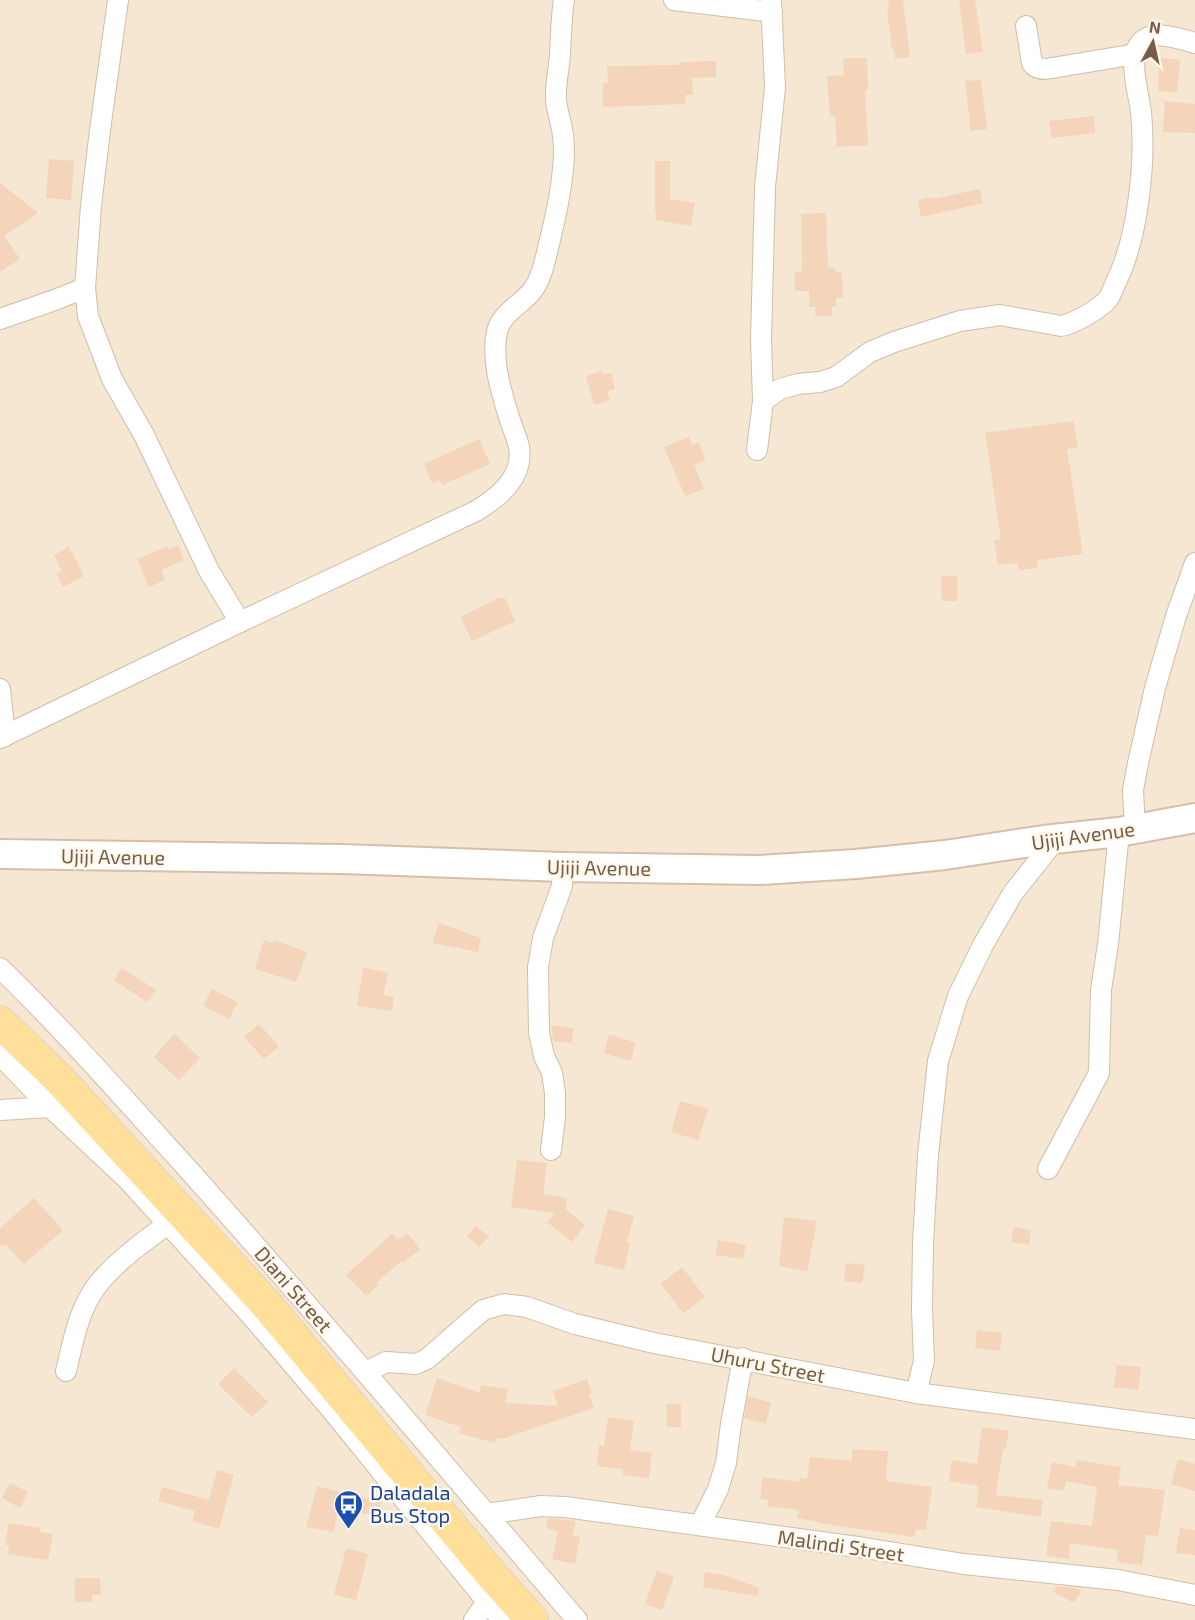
<svg xmlns="http://www.w3.org/2000/svg" width="1195" height="1620" font-family="'Exo 2',sans-serif">
<style>
.residential{fill:#f5e7d2}
.building{fill:#f4d4ba}
.lines{fill:none;stroke-linecap:round;stroke-linejoin:round}
.minor-casing{stroke:#d0bdaa;stroke-width:22}
.secondary-casing{stroke:#d5bfaa;stroke-width:32}
.primary-casing{stroke:#dcd5cf;stroke-width:34}
.minor{stroke:#fff;stroke-width:20}
.secondary{stroke:#fff;stroke-width:28}
.primary{stroke:#ffdf9a;stroke-width:32}
.labels{text-anchor:middle;dominant-baseline:central;stroke-width:5;stroke-linejoin:round;paint-order:stroke}
.street-label{font-size:20px;fill:#785c48;stroke:#fff8ec}
.transit-label{font-size:20px;fill:#164399;stroke:#fff8ec;text-anchor:start}
</style>
<rect width="100%" height="100%" fill="#fdf5e4"/>
<rect class="residential" x="0" y="0" width="1195" height="1620"/>
<g class="building">
<polygon points="888,0 903,0 910,57 895,59 894,50 892,50 887,10 889,9"/>
<polygon points="959,0 975,0 983,52 966,54"/>
<polygon points="843,58 867,58 868,90 865,90 868,145 837,147 835,116 830,116 827,76 844,75"/>
<polygon points="1160,58 1180,60 1177,92 1158,91"/>
<polygon points="716,61 716,77 692,78 693,95 685,95 686,104 603,107 603,83 608,83 607,66 679,65 679,62"/>
<polygon points="981,80 987,129 971,131 965,81"/>
<polygon points="1165,101 1195,104 1195,133 1163,132"/>
<polygon points="1094,116 1095,133 1052,138 1049,121"/>
<polygon points="49,159 74,161 71,200 46,198"/>
<polygon points="655,161 670,161 670,199 695,203 691,226 656,220 656,212 655,212"/>
<polygon points="0,183 38,213 4,236 20,259 0,272"/>
<polygon points="980,189 983,203 921,217 918,200 933,197 933,199"/>
<polygon points="826,213 828,268 835,268 835,272 842,272 843,298 836,298 836,307 832,306 832,316 815,316 816,307 809,307 809,291 795,291 795,272 802,272 801,214"/>
<polygon points="602,371 603,375 611,373 615,389 607,391 610,400 594,405 586,376"/>
<polygon points="1074,421 1078,448 1067,449 1083,554 1037,560 1038,568 1019,570 1018,563 998,565 994,540 1001,539 985,433"/>
<polygon points="689,437 692,445 698,442 706,460 694,465 704,489 685,496 664,447"/>
<polygon points="479,439 490,464 442,485 440,480 432,483 424,464"/>
<polygon points="178,545 184,560 161,570 165,580 149,587 137,559 168,546 169,549"/>
<polygon points="69,547 84,576 63,587 56,574 62,571 54,555"/>
<polygon points="941,576 957,576 957,601 942,601"/>
<polygon points="499,598 505,598 515,621 472,641 460,617"/>
<polygon points="439,923 481,938 478,952 432,943"/>
<polygon points="264,940 273,943 274,940 307,952 296,982 255,969"/>
<polygon points="363,967 388,973 383,995 394,997 392,1011 357,1006"/>
<polygon points="122,968 156,990 147,1002 114,980"/>
<polygon points="212,989 238,1002 229,1019 203,1006"/>
<polygon points="259,1024 279,1046 264,1059 244,1037"/>
<polygon points="551,1025 574,1028 571,1043 553,1041"/>
<polygon points="174,1034 200,1058 179,1080 154,1057"/>
<polygon points="609,1034 636,1043 630,1061 604,1053"/>
<polygon points="680,1101 708,1109 698,1140 671,1132"/>
<polygon points="517,1160 547,1163 543,1194 567,1198 565,1209 585,1225 572,1242 547,1222 555,1213 511,1207"/>
<polygon points="34,1198 63,1230 24,1264 6,1245 0,1245 0,1228"/>
<polygon points="608,1209 634,1216 627,1242 630,1243 624,1270 594,1263"/>
<polygon points="784,1217 817,1221 807,1271 779,1266"/>
<polygon points="476,1226 489,1237 479,1247 467,1236"/>
<polygon points="1014,1227 1031,1230 1029,1245 1011,1242"/>
<polygon points="407,1233 420,1249 403,1263 401,1261 376,1283 378,1285 366,1296 346,1275 392,1234 398,1240"/>
<polygon points="718,1240 746,1245 743,1259 715,1255"/>
<polygon points="846,1263 865,1265 862,1283 844,1281"/>
<polygon points="682,1267 705,1297 683,1313 661,1284"/>
<polygon points="977,1330 1002,1333 1000,1351 975,1348"/>
<polygon points="1117,1365 1141,1367 1138,1390 1114,1387"/>
<polygon points="234,1368 268,1402 252,1417 218,1384"/>
<polygon points="437,1378 480,1393 481,1385 508,1389 505,1403 558,1406 553,1391 587,1379 592,1393 589,1394 594,1408 502,1439 496,1438 495,1443 459,1433 461,1427 425,1415"/>
<polygon points="748,1396 771,1403 766,1424 744,1418"/>
<polygon points="666,1404 681,1404 681,1427 667,1427"/>
<polygon points="608,1417 634,1421 630,1450 652,1453 649,1478 623,1475 623,1469 597,1466 599,1445 604,1446"/>
<polygon points="982,1427 1009,1431 1006,1449 1003,1449 996,1495 1043,1500 1041,1517 976,1507 979,1486 949,1481 952,1460 977,1464"/>
<polygon points="852,1449 888,1451 886,1481 932,1487 926,1530 916,1529 914,1537 819,1523 819,1522 797,1518 799,1510 767,1506 768,1500 760,1499 763,1477 799,1482 799,1478 807,1479 810,1457 852,1461"/>
<polygon points="1178,1459 1195,1464 1195,1491 1171,1484"/>
<polygon points="1076,1460 1121,1467 1118,1485 1165,1490 1158,1536 1146,1535 1142,1565 1117,1562 1118,1550 1070,1543 1069,1559 1046,1556 1051,1521 1092,1526 1097,1487 1066,1481 1064,1491 1047,1488 1052,1462 1075,1467"/>
<polygon points="217,1470 234,1475 219,1529 192,1521 195,1511 158,1501 162,1487 209,1500"/>
<polygon points="10,1483 28,1492 20,1508 2,1498"/>
<polygon points="317,1486 354,1496 381,1501 379,1516 338,1509 334,1532 306,1527"/>
<polygon points="548,1518 576,1521 572,1536 580,1537 575,1564 552,1559 558,1531 546,1528"/>
<polygon points="9,1523 41,1528 40,1532 53,1534 48,1560 8,1554 9,1545 5,1545"/>
<polygon points="1180,1528 1195,1530 1195,1555 1176,1553"/>
<polygon points="346,1548 368,1554 356,1600 334,1595"/>
<polygon points="657,1570 674,1577 662,1610 645,1604"/>
<polygon points="705,1572 724,1575 759,1588 757,1596 703,1587"/>
<polygon points="75,1578 100,1578 101,1595 92,1595 92,1602 75,1602"/>
<polygon points="1057,1586 1076,1588 1081,1591 1074,1603 1054,1592"/>
</g>
<g class="lines">
<defs>
<g id="minor">
<polyline points="118,0 100,130 91,206 85,288 88,316 112,379 144,435 209,571 240,622"/>
<polyline points="674,0 772,12"/>
<path d="M1026,26L1032,63C1035,68 1040,69 1046,69L1136,54"/>
<polyline points="0,319 52,301 85,288"/>
<path d="M763,401L780,389L798,384L820,382L836,377L870,352L894,342L960,321L1000,315L1061,326C1073,324 1100,309 1108,299C1111,295 1114,287 1116,282C1138,238 1146,162 1141,112C1139,94 1128,61 1139,45C1152,27 1179,39 1195,43"/>
<polyline points="757,450 763,401 761,340 765,187 775,87 771,0"/>
<polyline points="0,689 5,736"/>
<path d="M0,738L240,622L476,511C499,497 524,477 519,447C517,437 512,427 509,417C501,391 491,359 497,332C500,314 522,304 532,291C542,278 545,260 549,244C556,216 563,184 564,154C564,148 564,142 563,136C562,124 557,112 556,100C555,85 559,69 560,55C561,36 561,18 564,0"/>
<polyline points="1135,828 1133,790 1138,763 1155,688 1176,616 1195,563"/>
<path d="M0,968C62,1028 119,1093 177,1157C313,1308 444,1465 577,1620"/>
<polyline points="0,1055 50,1107 128,1180 256,1321 330,1408 502,1620"/>
<polyline points="0,1110 50,1107"/>
<polyline points="551,1150 555,1117 555,1093 552,1073 544,1056 539,1033 538,967 543,938 562,886 563,867"/>
<polyline points="1048,1169 1099,1073 1101,990 1108,944 1119,832"/>
<path d="M66,1371C72,1346 78,1314 92,1293C108,1266 152,1235 178,1217"/>
<polyline points="366,1372 386,1362 416,1364 427,1359 483,1310 504,1304 527,1307 575,1324 654,1343 916,1393 1195,1429"/>
<polyline points="916,1393 924,1361 922,1309 923,1243 928,1155 938,1061 958,996 983,945 1013,893 1056,839"/>
<polyline points="486,1514 541,1506 565,1507 865,1548 964,1564 1118,1580 1195,1595"/>
<polyline points="700,1525 718,1489 726,1463 731,1424 743,1358"/>
<polyline points="474,1620 487,1602"/>
</g>
<polyline id="secondary" points="0,854 342,859 563,867 760,870 856,864 945,855 1044,840 1119,832 1195,818"/>
<polyline id="primary" points="0,1022 59,1079 266,1304 491,1574 532,1620"/>
</defs>
<use href="#minor" class="minor-casing"/>
<use href="#secondary" class="secondary-casing"/>
<use href="#primary" class="primary-casing"/>
<use href="#minor" class="minor"/>
<use href="#secondary" class="secondary"/>
<use href="#primary" class="primary"/>
</g>
<defs>
<symbol id="bus-pin" viewBox="-11 -11 22 30"><path d="M0 17L-7.5 6A9.5 9.5 0 1 1 7.5 6Z" fill="#1a4fb4" stroke="#fff8ec"/><path d="M-5-6H5V4H4V6H2V4H-2V6H-4V4H-5ZM-3.5-4V0h7V-4ZM-3.5 1.2v1.5H-2V1.2ZM2 1.2v1.5H3.5V1.2Z" fill="#fff"/></symbol>
</defs>
<g fill-rule="evenodd">
<use href="#bus-pin" x="332" y="1488" width="33" height="45"/>
</g>
<g class="labels">
<g class="street-label">
<text transform="translate(1083 835) rotate(-8)">Ujiji Avenue</text>
<text transform="translate(113 856) rotate(1)">Ujiji Avenue</text>
<text transform="translate(599 867) rotate(1)">Ujiji Avenue</text>
<text transform="translate(294 1289) rotate(49)">Diani Street</text>
<text transform="translate(768 1364) rotate(11)">Uhuru Street</text>
<text transform="translate(841 1545) rotate(8)">Malindi Street</text>
</g>
<g class="transit-label">
<text x="370" y="1492">Daladala<tspan x="370" dy="23">Bus Stop</tspan></text>
</g>
</g>
<g transform="translate(1153 42) rotate(8)" stroke="#fff8ec" stroke-width="4.5" paint-order="stroke">
<path d="M0-4.5L10 22L0 15L-10 22Z" fill="#785c48"/>
<text y="-9" font-size="16" font-weight="bold" text-anchor="middle" fill="#785c48">N</text>
</g>
</svg>
